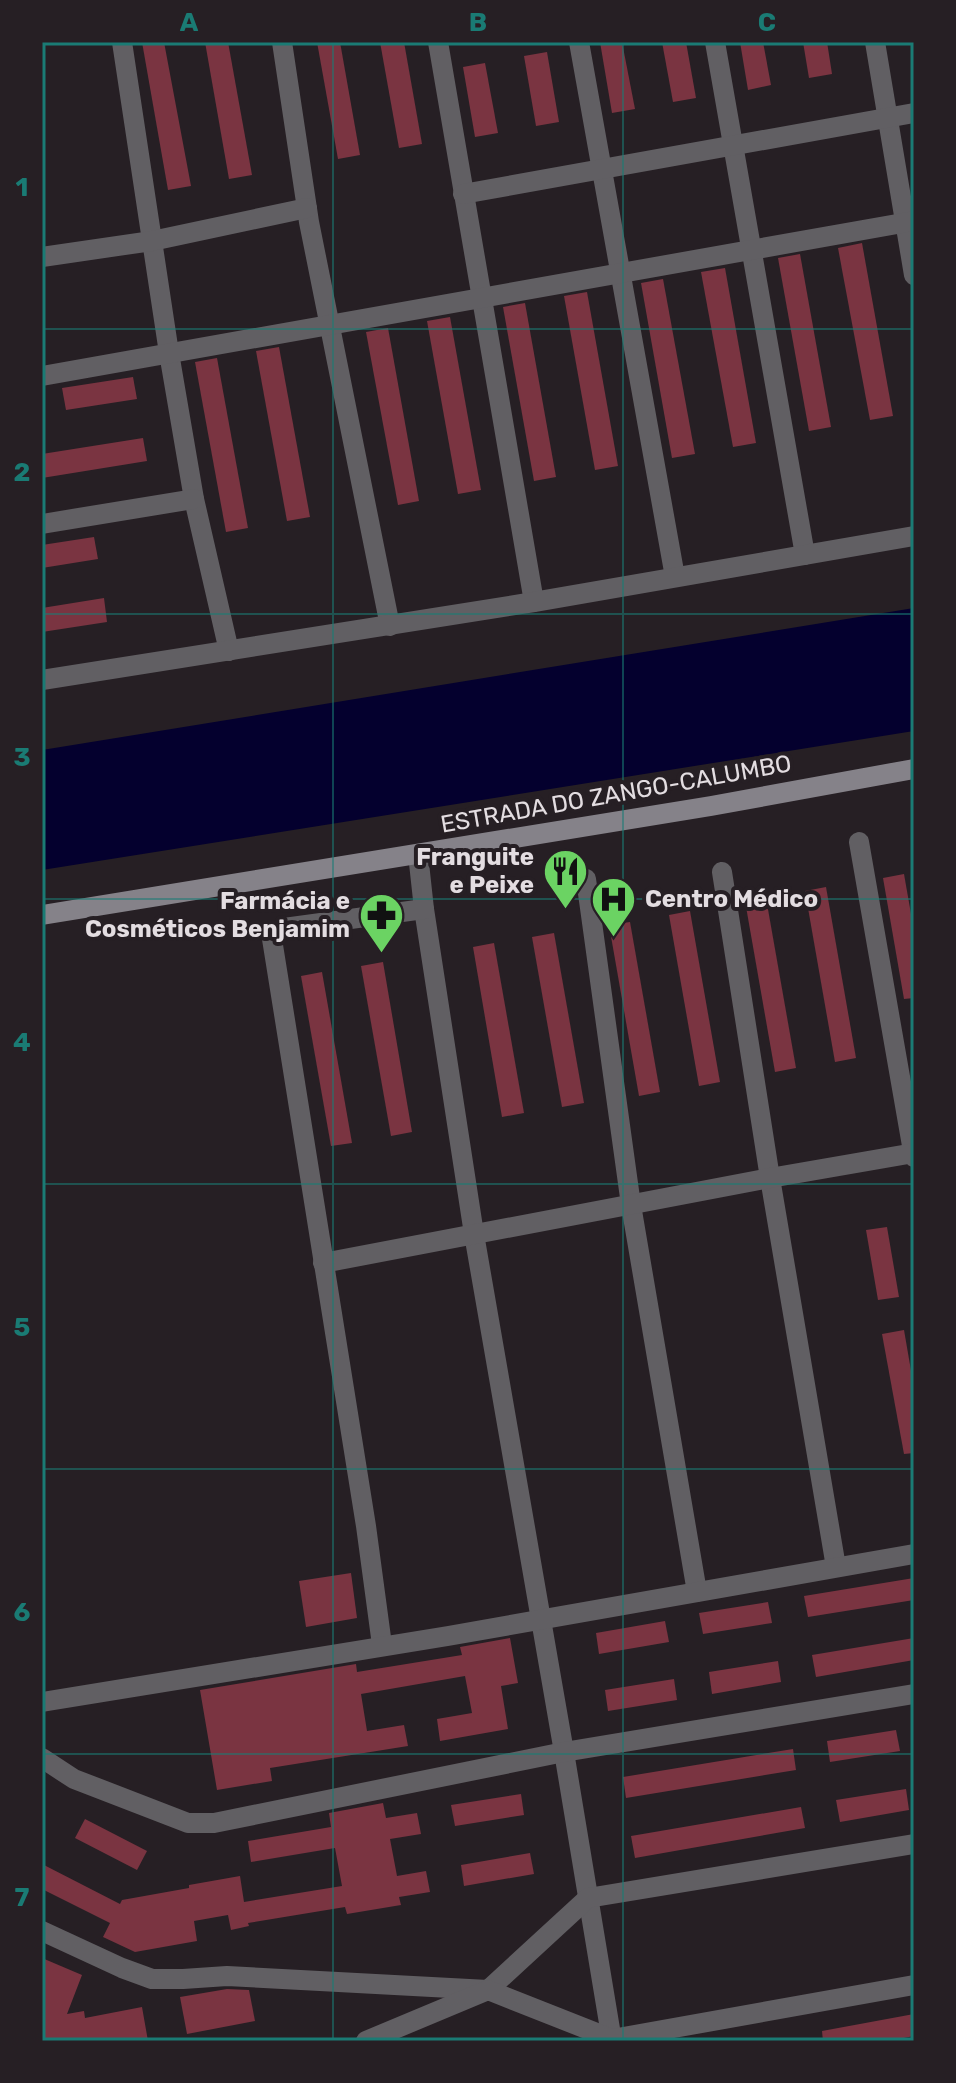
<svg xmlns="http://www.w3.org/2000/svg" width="956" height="2083" font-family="Rubik,sans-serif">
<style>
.water{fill:#04002e}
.building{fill:#7a3441}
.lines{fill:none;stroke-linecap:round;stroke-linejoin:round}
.street{stroke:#615f63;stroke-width:20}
.secondary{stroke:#858289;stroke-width:20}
.grid{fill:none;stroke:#1a7b74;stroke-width:2;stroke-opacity:0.55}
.labels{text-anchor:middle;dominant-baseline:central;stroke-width:8;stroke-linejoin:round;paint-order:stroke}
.street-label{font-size:24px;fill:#e3dde1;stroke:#261f24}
.poi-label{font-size:24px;font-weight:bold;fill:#e3dde1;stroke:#261f24;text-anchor:end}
.neatline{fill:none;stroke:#1a7b74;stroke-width:3}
.grid-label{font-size:26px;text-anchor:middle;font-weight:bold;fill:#1a7b74}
</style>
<rect width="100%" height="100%" fill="#261f24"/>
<polygon class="water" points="914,608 914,731 42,870 42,750"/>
<g class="building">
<polygon points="142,42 164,42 191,186 168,190"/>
<polygon points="205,42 228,42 252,175 229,179"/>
<polygon points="317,42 340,42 360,155 338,159"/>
<polygon points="380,42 404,42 422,144 399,148"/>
<polygon points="600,42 622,42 635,109 612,113"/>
<polygon points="662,42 686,42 696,98 673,102"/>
<polygon points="740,42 763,42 771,85 748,90"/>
<polygon points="803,42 827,42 832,74 809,78"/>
<polygon points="547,52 559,122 536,126 524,56"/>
<polygon points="485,63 498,133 475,137 463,67"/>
<polygon points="862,243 893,416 870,420 838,248"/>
<polygon points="800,254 831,427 809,431 778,258"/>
<polygon points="725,268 756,443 733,447 701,272"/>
<polygon points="663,279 695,454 672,458 641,283"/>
<polygon points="587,292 618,466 595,470 564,296"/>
<polygon points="525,303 556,477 534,481 503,307"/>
<polygon points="450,317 481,490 458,494 427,321"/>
<polygon points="388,328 419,501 398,505 366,332"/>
<polygon points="279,347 310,517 287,521 256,351"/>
<polygon points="217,358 248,528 226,532 195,362"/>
<polygon points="133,377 137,399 66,410 62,388"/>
<polygon points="143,438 147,461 42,478 42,454"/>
<polygon points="94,537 98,559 42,568 42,545"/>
<polygon points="104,598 107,622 42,632 42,608"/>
<polygon points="904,874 914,931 914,998 904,999 883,878"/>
<polygon points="826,887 856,1058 835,1062 805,891"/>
<polygon points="766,898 796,1068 775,1072 745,901"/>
<polygon points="690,911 720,1082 699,1086 669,915"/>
<polygon points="630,922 660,1092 639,1096 609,925"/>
<polygon points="554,933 584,1103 562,1107 532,937"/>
<polygon points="494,943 524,1113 502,1117 473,947"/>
<polygon points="383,962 412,1132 391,1136 361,966"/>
<polygon points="322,972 352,1143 331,1146 301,976"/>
<polygon points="887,1227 899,1297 878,1300 866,1230"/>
<polygon points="904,1330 914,1388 914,1453 904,1454 882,1334"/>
<polygon points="351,1573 357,1618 306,1627 299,1581"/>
<polygon points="914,1578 914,1600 808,1617 804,1596"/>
<polygon points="768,1602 772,1623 703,1634 699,1613"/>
<polygon points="665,1621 669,1642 599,1654 596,1633"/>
<polygon points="510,1638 518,1683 501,1686 508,1729 440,1741 437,1719 472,1713 465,1676 361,1694 367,1731 404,1725 408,1746 270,1768 272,1781 217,1790 200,1690 356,1664 357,1672 462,1655 460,1647"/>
<polygon points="914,1638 914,1660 816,1677 812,1655"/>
<polygon points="778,1661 781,1682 712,1694 709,1672"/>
<polygon points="674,1679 677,1700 608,1711 605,1690"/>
<polygon points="896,1730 900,1751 830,1762 827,1741"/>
<polygon points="793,1749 796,1770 626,1798 623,1777"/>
<polygon points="906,1789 909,1810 840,1822 836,1800"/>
<polygon points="521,1794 524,1815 455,1826 451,1805"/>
<polygon points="383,1803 386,1818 417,1813 421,1834 390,1839 397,1876 426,1871 430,1892 399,1897 401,1905 347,1914 345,1907 248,1923 249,1926 231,1930 228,1915 194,1921 197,1941 135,1952 103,1937 110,1923 42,1889 42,1864 120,1904 122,1900 189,1888 189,1885 240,1876 244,1902 342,1886 335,1848 251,1862 248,1841 331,1827 329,1813"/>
<polygon points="801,1807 805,1828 635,1858 631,1836"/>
<polygon points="85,1819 147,1851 137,1870 75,1838"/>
<polygon points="530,1853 534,1874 464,1886 461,1865"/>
<polygon points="42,1958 82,1975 67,2014 84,2011 85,2018 142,2007 148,2041 42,2041"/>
<polygon points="227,1989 249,1990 255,2021 187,2034 180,1997"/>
<polygon points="914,2014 914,2036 888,2041 823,2041 822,2031"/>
</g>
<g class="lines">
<g class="street">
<polyline points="122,42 169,353 194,499 229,651"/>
<polyline points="282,42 309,222 390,626"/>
<polyline points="438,42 534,602"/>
<polyline points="579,42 675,577"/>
<polyline points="715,42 805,555"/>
<polyline points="875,42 914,275"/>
<polyline points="463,194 914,113"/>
<polyline points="42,257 152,241 307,208"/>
<polyline points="42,376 914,221"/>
<polyline points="42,524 194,499"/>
<polyline points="42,680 534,602 914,536"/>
<polyline points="859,842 914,1157"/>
<polyline points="418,854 424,909 474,1234 564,1752 612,2041"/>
<polyline points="722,872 770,1178 836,1567"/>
<polyline points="586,879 631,1205 697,1592"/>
<polyline points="323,1263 770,1178 914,1153"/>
<polyline points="382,1645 366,1526 272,939 275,933 284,928 424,909"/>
<polyline points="42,1702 448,1636 914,1554"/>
<polyline points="42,1758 74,1779 188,1823 214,1823 564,1752 914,1694"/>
<polyline points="42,1931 122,1968 152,1979 183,1979 227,1976 488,1990 588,1898 914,1844"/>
<polyline points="366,2041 488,1990 612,2039 914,1985"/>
</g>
<polyline class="secondary" points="42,915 711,806 914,769"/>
</g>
<path class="grid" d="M333,42V2041M623,42V2041M42,329H914M42,614H914M42,899H914M42,1184H914M42,1469H914M42,1754H914"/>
<defs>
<symbol id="restaurant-pin" viewBox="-11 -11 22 30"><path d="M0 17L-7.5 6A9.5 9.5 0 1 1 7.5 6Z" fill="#6bd363" stroke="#261f24"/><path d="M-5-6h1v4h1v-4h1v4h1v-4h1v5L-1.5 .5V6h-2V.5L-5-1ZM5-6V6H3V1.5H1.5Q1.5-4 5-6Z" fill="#111"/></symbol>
<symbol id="hospital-pin" viewBox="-11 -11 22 30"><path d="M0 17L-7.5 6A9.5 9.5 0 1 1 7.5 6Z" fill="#6bd363" stroke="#261f24"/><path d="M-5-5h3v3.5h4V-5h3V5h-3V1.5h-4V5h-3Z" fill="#111"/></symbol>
<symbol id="pharmacy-pin" viewBox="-11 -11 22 30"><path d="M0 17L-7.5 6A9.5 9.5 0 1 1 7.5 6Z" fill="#6bd363" stroke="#261f24"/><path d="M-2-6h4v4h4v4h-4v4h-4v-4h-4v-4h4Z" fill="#111"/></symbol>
</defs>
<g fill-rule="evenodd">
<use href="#restaurant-pin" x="540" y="846" width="51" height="69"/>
<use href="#hospital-pin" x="588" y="874" width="51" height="69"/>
<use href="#pharmacy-pin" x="356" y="890" width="51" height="69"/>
</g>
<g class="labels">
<g class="street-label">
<text transform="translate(616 794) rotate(-10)">ESTRADA DO ZANGO-CALUMBO</text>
</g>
<g class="poi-label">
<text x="534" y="857">Franguite<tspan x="534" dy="28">e Peixe</tspan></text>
<text x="645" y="899" text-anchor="start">Centro Médico</text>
<text x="350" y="901">Farmácia e<tspan x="350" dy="28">Cosméticos Benjamim</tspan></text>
</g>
</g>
<rect width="956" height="2083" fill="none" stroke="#261f24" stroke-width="88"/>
<rect x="44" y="44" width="868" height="1995" class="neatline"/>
<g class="grid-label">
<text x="189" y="31">A</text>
<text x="478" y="31">B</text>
<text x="767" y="31">C</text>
<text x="22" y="196">1</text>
<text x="22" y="481">2</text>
<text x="22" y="766">3</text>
<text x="22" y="1051">4</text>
<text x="22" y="1336">5</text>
<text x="22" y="1621">6</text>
<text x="22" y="1906">7</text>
</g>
</svg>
